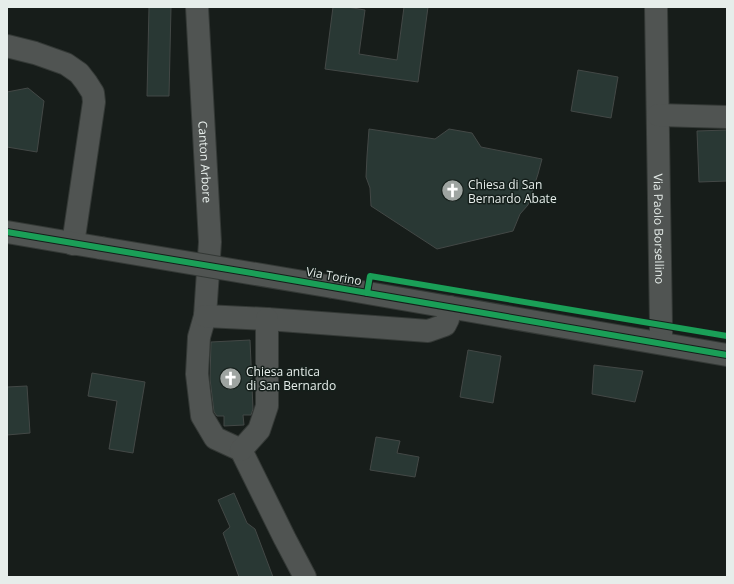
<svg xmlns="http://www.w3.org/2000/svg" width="734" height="584" font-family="'Open Sans',sans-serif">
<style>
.building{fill:#293834;stroke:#434846}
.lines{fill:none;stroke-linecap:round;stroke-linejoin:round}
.minor-casing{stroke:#343936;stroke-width:24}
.minor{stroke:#505452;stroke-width:22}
.minor-bridge-casing{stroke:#343936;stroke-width:24;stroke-linecap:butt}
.minor-bridge{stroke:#505452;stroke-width:22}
.cycleway-casing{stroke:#151f1b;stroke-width:8}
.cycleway{stroke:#1a9f57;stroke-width:6}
.labels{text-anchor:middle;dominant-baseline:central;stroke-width:3;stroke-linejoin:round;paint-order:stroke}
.street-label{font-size:12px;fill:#e6edea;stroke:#151f1b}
.poi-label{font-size:12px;fill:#e6edea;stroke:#151f1b;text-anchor:start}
</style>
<rect width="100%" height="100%" fill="#171d1a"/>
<g class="building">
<polygon points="149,7 171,7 169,96 147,96"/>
<polygon points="333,7 347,7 365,10 359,54 397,60 404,7 428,7 418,82 325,69"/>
<polygon points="578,70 618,77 611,118 571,111"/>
<polygon points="28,88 44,101 37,152 7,147 7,92"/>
<polygon points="369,129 435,139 449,129 472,133 481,147 542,159 538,174 528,205 520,214 513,231 437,249 371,206 370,188 366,177 367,156"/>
<polygon points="727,130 727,181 699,182 697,131"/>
<polygon points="250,340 253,409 251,415 243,415 244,425 224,426 224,416 217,416 214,412 210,379 211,342"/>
<polygon points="468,350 501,356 493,403 460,397"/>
<polygon points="594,365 643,371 635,402 592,394"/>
<polygon points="92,373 145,382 133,453 109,449 117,401 88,396"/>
<polygon points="27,386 30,433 7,435 7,387"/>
<polygon points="376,437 400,441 397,453 419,457 415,477 370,470"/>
<polygon points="234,493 247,523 255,529 273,577 239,577 223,533 230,527 218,500"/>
</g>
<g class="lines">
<defs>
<g id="minor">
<path id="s1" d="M197,7L210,242L205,316L199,337L197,374L202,416L215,438L241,450"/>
<path id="s2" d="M656,7L661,325V343"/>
<polyline points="7,46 35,53 66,64 79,73 86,82 93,93 94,102 73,244"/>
<polyline points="658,115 727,117"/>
<polyline points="7,232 101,248"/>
<polyline points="333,287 727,355"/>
<polyline points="205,316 267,319 428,331 445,325 448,319 450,307"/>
<polyline points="241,450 285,539 305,577"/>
<polyline points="241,450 259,430 267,406 267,319"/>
</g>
</defs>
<use href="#minor" class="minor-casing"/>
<use href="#minor" class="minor"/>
<defs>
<polyline id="minor-bridge" points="101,248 333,287"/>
</defs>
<use href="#minor-bridge" class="minor-bridge-casing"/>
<use href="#minor-bridge" class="minor-bridge"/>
<defs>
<g id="cycleway">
<polyline points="7,232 269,276 727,355"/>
<polyline points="367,293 370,276 727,336"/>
</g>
</defs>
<use href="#cycleway" class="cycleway-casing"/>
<use href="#cycleway" class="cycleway"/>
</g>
<defs>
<symbol id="church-disc" viewBox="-11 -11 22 22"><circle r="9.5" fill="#9ea4a1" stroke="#151f1b"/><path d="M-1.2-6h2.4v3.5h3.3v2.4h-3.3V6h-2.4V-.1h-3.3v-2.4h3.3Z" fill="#fff"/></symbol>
</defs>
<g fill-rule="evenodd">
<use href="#church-disc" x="440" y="178" width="25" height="25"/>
<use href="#church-disc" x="218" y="366" width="25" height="25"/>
</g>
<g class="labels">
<g class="street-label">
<text stroke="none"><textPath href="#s1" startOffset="155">Canton Arbore</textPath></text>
<text stroke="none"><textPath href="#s2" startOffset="222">Via Paolo Borsellino</textPath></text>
<text transform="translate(334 276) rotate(10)">Via Torino</text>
</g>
<g class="poi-label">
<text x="468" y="184">Chiesa di San<tspan x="468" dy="14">Bernardo Abate</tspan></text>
<text x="246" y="371">Chiesa antica<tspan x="246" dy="14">di San Bernardo</tspan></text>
</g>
</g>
<rect width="734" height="584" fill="none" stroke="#e6edea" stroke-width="16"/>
</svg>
